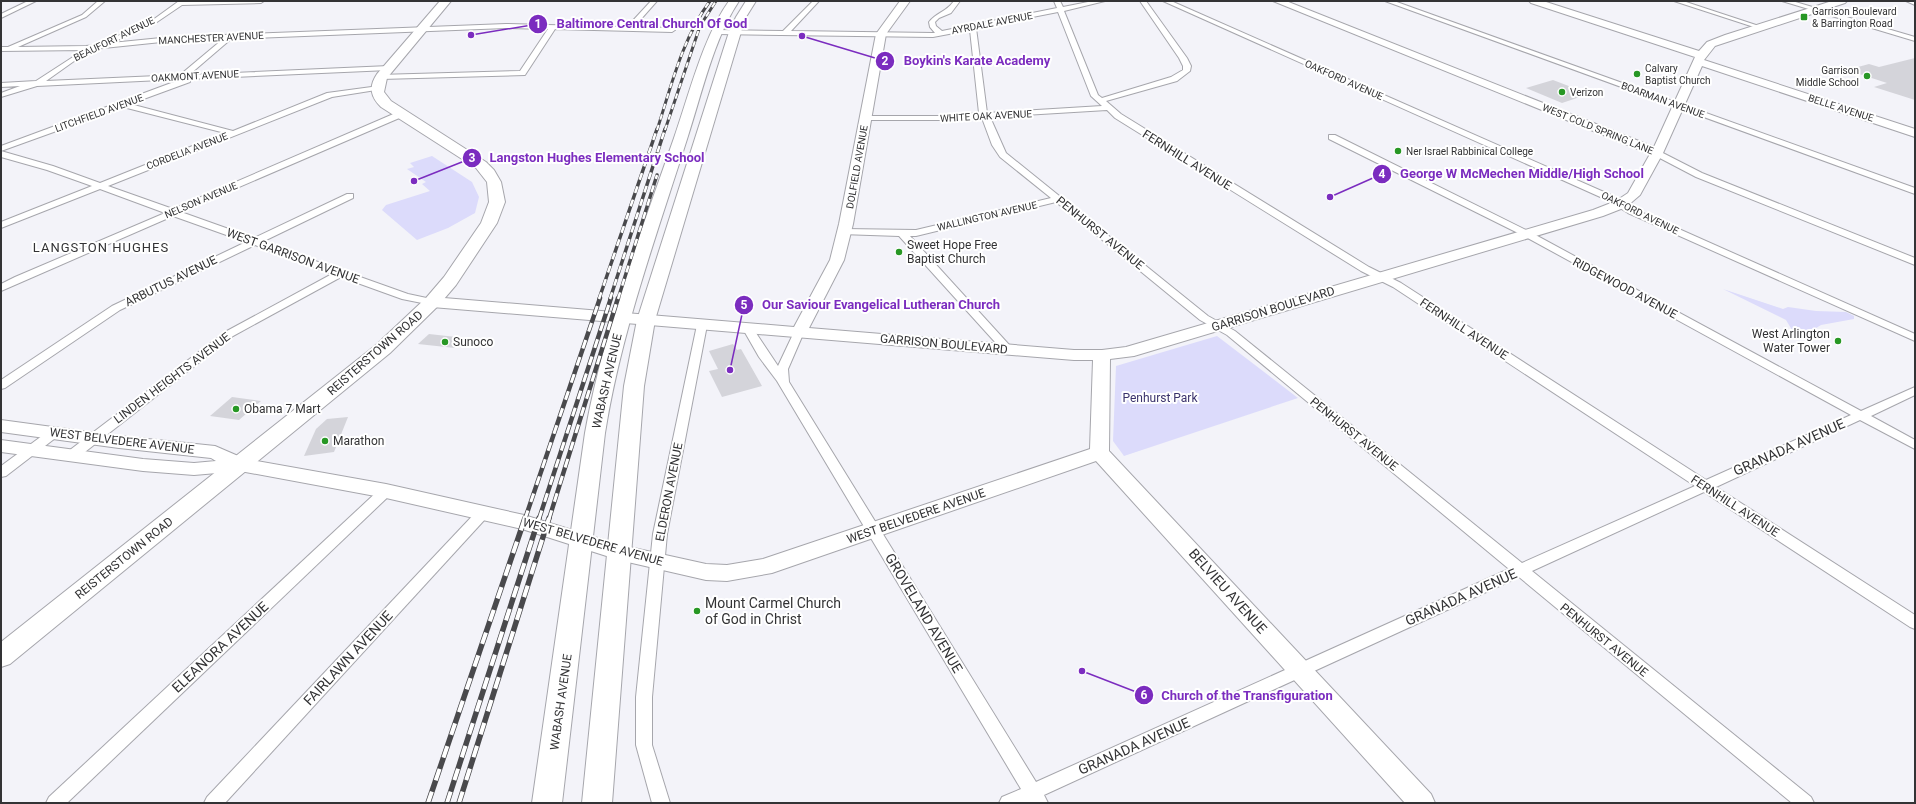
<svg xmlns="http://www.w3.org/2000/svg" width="1916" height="804" font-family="Roboto,sans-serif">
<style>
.green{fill:#dcdbfb}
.building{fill:#d4d4da}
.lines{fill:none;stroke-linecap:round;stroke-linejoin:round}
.street-casing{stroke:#a6a6ac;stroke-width:2}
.secondary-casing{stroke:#a6a6ac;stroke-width:2}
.primary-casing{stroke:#a6a6ac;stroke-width:2}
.street{fill:#fff;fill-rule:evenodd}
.secondary{fill:#fff;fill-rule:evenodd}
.primary{fill:#fff;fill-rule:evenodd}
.rail-far3-casing{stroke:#49494c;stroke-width:3}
.rail-far2-casing{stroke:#49494c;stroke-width:3.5}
.rail-far1-casing{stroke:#49494c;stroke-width:4.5}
.rail-casing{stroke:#49494c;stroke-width:5.5}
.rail-far3{stroke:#fff;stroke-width:2;stroke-dasharray:5.5;stroke-linecap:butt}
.rail-far2{stroke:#fff;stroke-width:2.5;stroke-dasharray:7;stroke-linecap:butt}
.rail-far1{stroke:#fff;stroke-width:3;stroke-dasharray:9;stroke-linecap:butt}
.rail{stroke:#fff;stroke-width:4;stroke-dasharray:12;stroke-linecap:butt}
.poi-dot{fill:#279724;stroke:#fff;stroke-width:1.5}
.labels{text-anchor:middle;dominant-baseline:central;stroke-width:4;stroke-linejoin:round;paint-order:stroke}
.far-poi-label{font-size:10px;fill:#333335;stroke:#fff;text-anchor:start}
.far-street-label{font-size:10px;fill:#333335;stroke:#fff}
.street-label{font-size:12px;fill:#333335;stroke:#fff}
.poi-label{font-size:12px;fill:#333335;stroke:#fff;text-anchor:start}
.park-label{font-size:12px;fill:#3a326c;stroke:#fff}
.neighbourhood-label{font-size:13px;letter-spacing:1px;fill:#333335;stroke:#fff}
.near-street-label{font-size:14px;fill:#333335;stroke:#fff}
.near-poi-label{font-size:14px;fill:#333335;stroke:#fff;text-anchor:start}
.leader{fill:none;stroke:#7b2cbf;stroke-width:1.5}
.callout-dot{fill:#7b2cbf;stroke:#fff;stroke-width:1.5}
.mark-label{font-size:12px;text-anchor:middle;font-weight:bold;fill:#fff}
.callout-label{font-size:13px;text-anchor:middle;font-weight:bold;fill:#7b2cbf;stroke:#fff;stroke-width:4;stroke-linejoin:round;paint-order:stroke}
</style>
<rect width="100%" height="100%" fill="#f3f3f9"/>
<g class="green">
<polygon points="432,156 472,182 479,197 475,213 448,228 417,240 382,210 386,205 430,191 422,184 426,182 407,169 414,167 410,163"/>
<path d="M1723,289L1783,309L1788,307L1816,311L1846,312L1854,316V319L1821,325L1805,335C1791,332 1793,331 1786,320Z"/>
<polygon points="1217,336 1298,398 1124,456 1113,441 1116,366"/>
</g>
<g class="building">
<polygon points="1915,58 1915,100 1874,87 1887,83 1847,70 1869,64 1879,67"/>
<polygon points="1553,80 1587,93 1582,94 1586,95 1562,103 1526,88"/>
<polygon points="429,334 465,338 455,348 418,344"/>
<polygon points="733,344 737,350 741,349 762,386 722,397 709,371 718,369 709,351"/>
<polygon points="232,397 261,401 239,420 210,416"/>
<polygon points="348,417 334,452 304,456 316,429 327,419"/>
</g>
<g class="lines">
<defs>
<g id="street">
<polygon points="28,1 36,1 1,18 1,14"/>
<path d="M98,1H105L86,17L18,47L86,46L107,44L105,42L106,41L150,22L179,1H264L261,3L182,5L154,24L111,43L171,37L506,24L627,27L651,1H657L634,27L672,28L675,30L672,32L555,29L525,75L381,79H378V75L520,71L548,29L506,28L231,39L189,75L389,66L393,68L389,70L190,79V82L130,104L233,131L327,93L379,86L380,88L376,90L332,97L108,186L173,209L398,112H404V116L181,212L254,238L347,194H353V198L262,242L408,294L436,300L437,302L432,305L402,299L341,277L233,336L76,459H66L65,456L66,453L225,332L332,274L255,245L120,310L5,388L1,389V380L112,306L246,242L173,216L1,291V284L15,277L165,213L100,189L1,228V222L92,186L47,170L1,157V146L182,79L37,86L1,97V93L20,86L1,87V83L36,81L73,57L85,50L1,51V47H8L82,15ZM223,39L180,75L46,81L77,59L93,51L94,49L171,41ZM123,107L225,133L100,183L53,166L1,151Z"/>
<path d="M813,1H819L791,31L933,33H935L930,27L929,22C937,12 945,13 954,1H960L951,13L939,18L935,22L936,26L942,31L1057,8L1054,1H1060L1063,7L1093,1H1105L1064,11L1098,95L1102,98L1171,77L1183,70V66L1179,58L1140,1H1146L1187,58L1191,66L1190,71L1177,81L1106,101L1121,114L1369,267L1401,283L1706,480L1851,415L1524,236L1329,139V135H1335L1530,232L1861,411L1915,387V395L1871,416L1915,440V449L1860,420L1716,487L1915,615V629L1910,627L1704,492L1532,571L1811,797L1814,803H1792L1519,577L1044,795L1048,803H999L1002,797L1021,789L777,381L759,357L743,329L744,327H752L778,366L795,330L799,329L804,332L788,369L789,382L1036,782L1509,569L1227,335L1200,320L1056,202L916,236H910L1012,348L1014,350L1008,353L1004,352L899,236L841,234L839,232L844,229L916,230L1051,198L1000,157L992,145L982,118L940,120H865L861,118L865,116H940L979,113L970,30L933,37L717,34L714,32L717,30L783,31ZM1058,12L1091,96L1102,106L987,113L976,28ZM1107,110L1115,118L1361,271L1393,287L1695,486L1522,563L1235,331L1208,316L1006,153L990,117Z"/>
<polygon points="1163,1 1171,1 1613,196 1634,209 1915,334 1915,341 1628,213 1607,200"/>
<polygon points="1385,1 1394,1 1915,188 1915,194"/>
<polygon points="1674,1 1683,1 1762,27 1757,28"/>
<polygon points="1782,1 1792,1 1915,37 1915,41"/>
<polygon points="1906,1 1915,1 1915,5"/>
<polygon points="1657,150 1702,173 1915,258 1915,265 1696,177 1654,155 1653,153"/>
<polygon points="702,322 707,325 667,534 652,697 652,745 670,803 652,803 636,745 636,697 653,534 697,325"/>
<polygon points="54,429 58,430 60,433 58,436 6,476 1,477 1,466 50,430"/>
<polygon points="386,486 391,488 393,491 391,494 67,803 46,803 49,797 381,488"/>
<polygon points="483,508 488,510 490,513 488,516 225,803 204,803 207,797 478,510"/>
</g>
<polygon id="secondary" points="900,1 910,1 886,34 853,224 844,260 809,328 1074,350 1102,350 1126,347 1593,210 1616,201 1628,193 1650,154 1273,1 1286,1 1654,147 1695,57 1531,3 1529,1 1543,1 1699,51 1707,42 1725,35 1832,1 1847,1 1845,3 1715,46 1704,60 1915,129 1915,137 1702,66 1663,153 1640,195 1626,207 1603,216 1134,356 1110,359 1109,451 1431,794 1435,803 1405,803 1096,461 772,573 727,581 706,580 619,560 522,529 386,498 240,471 194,475 143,471 1,452 1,440 143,459 194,463 216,461 211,458 119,448 1,432 1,420 119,436 215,446 245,459 386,484 524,515 620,545 706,564 727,565 763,559 1090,449 1093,360 1074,360 432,307 426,305 424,302 426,299 432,297 794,327 830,260 839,224 876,34"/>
<g id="primary">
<path d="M440,1H451L387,78L384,92L391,101L486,162L494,170L501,182L505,202L497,223L456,285L438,306L390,353L10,664L1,667V642L376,345L426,298L444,277L481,223L489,202L487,182L476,168L381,107C371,97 368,87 377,74Z"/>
<path d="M729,1H739C714,38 702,93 688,136C657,234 621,332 605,433L562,803H532L585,433C603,332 640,235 674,138C689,95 703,37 729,1Z"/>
<polygon points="746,1 756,1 746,17 741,32 655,320 644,386 612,803 582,803 624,386 637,320 729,32 736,17"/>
</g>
</defs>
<use href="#street" class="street-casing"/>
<use href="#secondary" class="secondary-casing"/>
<use href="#primary" class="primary-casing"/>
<use href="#street" class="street"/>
<use href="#secondary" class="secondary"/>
<use href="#primary" class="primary"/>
<defs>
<g id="rail-far3">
<path d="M657,130C671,87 682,39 710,1"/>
<polyline points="665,130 700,26 716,1"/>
</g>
<g id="rail-far2">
<polyline points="599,299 657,129"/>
<polyline points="610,299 665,129"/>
<polyline points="618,299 657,175"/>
</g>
<g id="rail-far1">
<polyline points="525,519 600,298"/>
<polyline points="539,519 611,298"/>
<polyline points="549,519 618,298"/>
</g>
<g id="rail">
<polyline points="428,803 525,518"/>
<polyline points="447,803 539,518"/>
<polyline points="459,803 549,518"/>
</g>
</defs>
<use href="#rail-far3" class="rail-far3-casing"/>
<use href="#rail-far2" class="rail-far2-casing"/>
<use href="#rail-far1" class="rail-far1-casing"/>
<use href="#rail" class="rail-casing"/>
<use href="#rail-far3" class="rail-far3"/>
<use href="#rail-far2" class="rail-far2"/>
<use href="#rail-far1" class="rail-far1"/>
<use href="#rail" class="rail"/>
</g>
<g class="poi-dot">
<rect x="1800" y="13" width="8" height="8" rx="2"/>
<circle cx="1637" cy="74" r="4"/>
<circle cx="1867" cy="76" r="4"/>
<circle cx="1562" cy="92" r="4"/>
<circle cx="1398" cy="151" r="4"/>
<circle cx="899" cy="252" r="4"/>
<circle cx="1838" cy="341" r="4"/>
<circle cx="445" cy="342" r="4"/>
<circle cx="236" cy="409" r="4"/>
<circle cx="325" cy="441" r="4"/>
<circle cx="697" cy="611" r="4"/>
</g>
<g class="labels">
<g class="far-poi-label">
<text x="1812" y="11">Garrison Boulevard<tspan x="1812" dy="12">&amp; Barrington Road</tspan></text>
<text x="1645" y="68">Calvary<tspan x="1645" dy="12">Baptist Church</tspan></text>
<text x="1859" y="70" text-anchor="end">Garrison<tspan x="1859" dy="12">Middle School</tspan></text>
<text x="1570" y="92">Verizon</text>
<text x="1406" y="151">Ner Israel Rabbinical College</text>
</g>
<g class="far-street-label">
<text transform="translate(992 23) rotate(-11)">AYRDALE AVENUE</text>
<text transform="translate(211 38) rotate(-3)">MANCHESTER AVENUE</text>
<text transform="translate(114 39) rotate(-26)">BEAUFORT AVENUE</text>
<text transform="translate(195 76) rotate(-3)">OAKMONT AVENUE</text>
<text transform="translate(1344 80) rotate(24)">OAKFORD AVENUE</text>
<text transform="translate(1663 100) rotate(20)">BOARMAN AVENUE</text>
<text transform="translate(1841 108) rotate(18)">BELLE AVENUE</text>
<text transform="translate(99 113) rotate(-20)">LITCHFIELD AVENUE</text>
<text transform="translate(986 116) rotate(-3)">WHITE OAK AVENUE</text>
<text transform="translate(1598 129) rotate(22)">WEST COLD SPRING LANE</text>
<text transform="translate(187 151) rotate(-21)">CORDELIA AVENUE</text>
<text transform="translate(857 167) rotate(-80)">DOLFIELD AVENUE</text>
<text transform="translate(201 200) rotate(-23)">NELSON AVENUE</text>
<text transform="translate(1640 213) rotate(26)">OAKFORD AVENUE</text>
<text transform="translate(987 216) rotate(-13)">WALLINGTON AVENUE</text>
</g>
<g class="street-label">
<text transform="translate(1187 160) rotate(32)">FERNHILL AVENUE</text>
<text transform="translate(1100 233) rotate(39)">PENHURST AVENUE</text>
<text transform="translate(293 256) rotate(20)">WEST GARRISON AVENUE</text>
<text transform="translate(171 281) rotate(-26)">ARBUTUS AVENUE</text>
<text transform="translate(1625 288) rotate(28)">RIDGEWOOD AVENUE</text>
<text transform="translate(1273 309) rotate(-17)">GARRISON BOULEVARD</text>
<text transform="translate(1464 329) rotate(33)">FERNHILL AVENUE</text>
<text transform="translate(944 344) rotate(5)">GARRISON BOULEVARD</text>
<text transform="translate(375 353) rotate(-41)">REISTERSTOWN ROAD</text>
<text transform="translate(172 378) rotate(-37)">LINDEN HEIGHTS AVENUE</text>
<text transform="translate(607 381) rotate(-77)">WABASH AVENUE</text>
<text transform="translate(1354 434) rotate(39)">PENHURST AVENUE</text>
<text transform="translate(122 441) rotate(7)">WEST BELVEDERE AVENUE</text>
<text transform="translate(669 492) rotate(-79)">ELDERON AVENUE</text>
<text transform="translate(1735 506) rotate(33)">FERNHILL AVENUE</text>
<text transform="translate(916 516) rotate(-19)">WEST BELVEDERE AVENUE</text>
<text transform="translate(593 542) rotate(16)">WEST BELVEDERE AVENUE</text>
<text transform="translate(124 558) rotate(-39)">REISTERSTOWN ROAD</text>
<text transform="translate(1604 640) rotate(39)">PENHURST AVENUE</text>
<text transform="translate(561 702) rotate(-82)">WABASH AVENUE</text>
</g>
<g class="poi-label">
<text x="907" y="245">Sweet Hope Free<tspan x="907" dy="14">Baptist Church</tspan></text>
<text x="1830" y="334" text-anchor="end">West Arlington<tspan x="1830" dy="14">Water Tower</tspan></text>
<text x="453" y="342">Sunoco</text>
<text x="244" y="409">Obama 7 Mart</text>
<text x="333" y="441">Marathon</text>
</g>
<g class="park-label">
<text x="1160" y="398">Penhurst Park</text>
</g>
<g class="neighbourhood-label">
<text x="101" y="247">LANGSTON HUGHES</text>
</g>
<g class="near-street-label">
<text transform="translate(1789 447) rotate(-24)">GRANADA AVENUE</text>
<text transform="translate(1228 591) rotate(48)">BELVIEU AVENUE</text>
<text transform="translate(1461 597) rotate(-24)">GRANADA AVENUE</text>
<text transform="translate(924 613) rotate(59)">GROVELAND AVENUE</text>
<text transform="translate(220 647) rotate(-43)">ELEANORA AVENUE</text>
<text transform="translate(348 658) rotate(-47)">FAIRLAWN AVENUE</text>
<text transform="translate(1134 746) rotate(-24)">GRANADA AVENUE</text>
</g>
<g class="near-poi-label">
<text x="705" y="603">Mount Carmel Church<tspan x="705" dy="16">of God in Christ</tspan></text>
</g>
</g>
<path class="leader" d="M471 35L538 24M802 36L885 61M414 181L472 158M1330 197L1382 174M730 370L744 305M1082 671L1144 695"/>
<g class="callout-dot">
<circle cx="471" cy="35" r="4"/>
<circle cx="802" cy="36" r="4"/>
<circle cx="414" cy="181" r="4"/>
<circle cx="1330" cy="197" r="4"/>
<circle cx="730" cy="370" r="4"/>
<circle cx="1082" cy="671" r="4"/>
<circle cx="538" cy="24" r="10"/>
<circle cx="885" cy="61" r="10"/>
<circle cx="472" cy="158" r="10"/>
<circle cx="1382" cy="174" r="10"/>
<circle cx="744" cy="305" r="10"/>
<circle cx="1144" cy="695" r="10"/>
</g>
<g class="mark-label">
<text x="538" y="28">1</text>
<text x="885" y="65">2</text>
<text x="472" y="162">3</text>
<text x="1382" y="178">4</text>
<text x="744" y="309">5</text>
<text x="1144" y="699">6</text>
</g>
<g class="callout-label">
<text x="652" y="28">Baltimore Central Church Of God</text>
<text x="977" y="65">Boykin's Karate Academy</text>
<text x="597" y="162">Langston Hughes Elementary School</text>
<text x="1522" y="178">George W McMechen Middle/High School</text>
<text x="881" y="309">Our Saviour Evangelical Lutheran Church</text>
<text x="1247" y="700">Church of the Transfiguration</text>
</g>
<rect width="1916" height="804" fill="none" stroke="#333335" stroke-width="4"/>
</svg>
